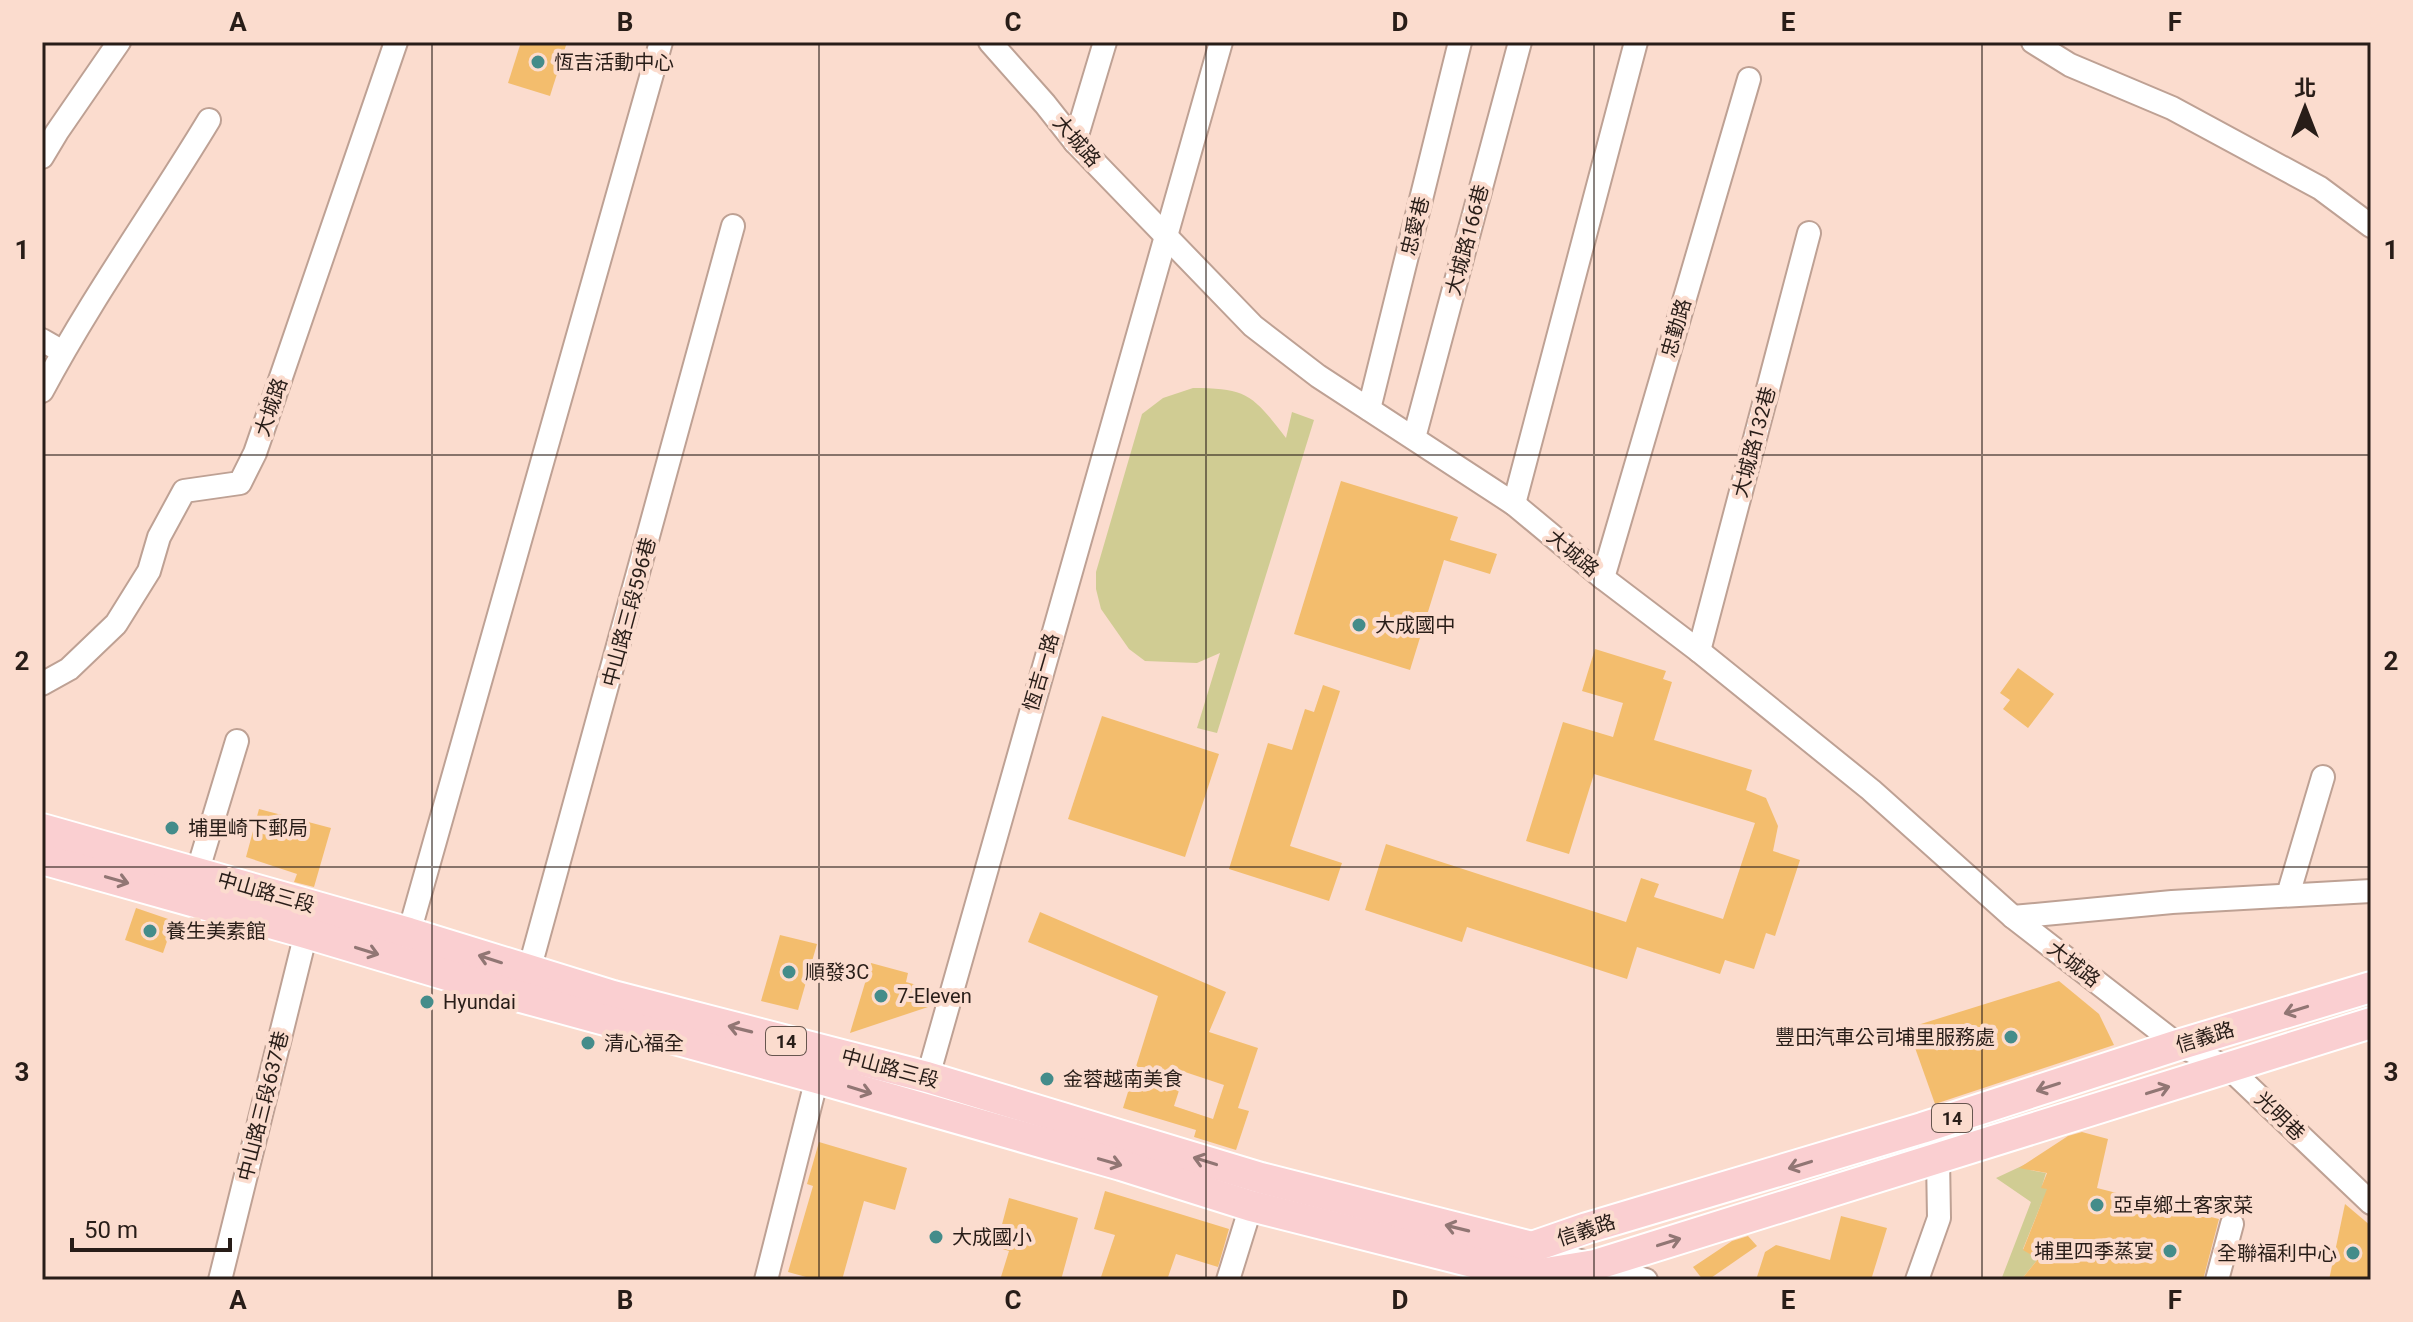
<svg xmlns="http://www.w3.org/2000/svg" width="2413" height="1322" font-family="Roboto,'Noto Sans TC',sans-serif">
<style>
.green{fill:#d0cc93}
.building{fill:#f3bd6d;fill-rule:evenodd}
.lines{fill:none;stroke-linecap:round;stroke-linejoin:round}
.minor-casing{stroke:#bea194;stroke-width:26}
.major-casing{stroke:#fff;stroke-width:34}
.minor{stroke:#fff;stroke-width:22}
.major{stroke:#facfd1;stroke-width:30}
.oneway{stroke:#917674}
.grid{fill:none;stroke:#281d18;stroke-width:2;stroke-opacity:0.55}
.poi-dot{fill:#448c8a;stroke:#fbdcce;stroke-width:3}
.labels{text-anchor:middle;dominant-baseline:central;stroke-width:8;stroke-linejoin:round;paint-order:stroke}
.shield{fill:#fbdcce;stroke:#67564f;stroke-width:2}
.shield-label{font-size:18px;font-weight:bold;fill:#281d18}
.poi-label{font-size:20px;fill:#281d18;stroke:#fbdcce;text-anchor:start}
.street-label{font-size:20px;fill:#281d18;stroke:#fbdcce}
.neatline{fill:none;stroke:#281d18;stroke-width:3}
.grid-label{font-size:26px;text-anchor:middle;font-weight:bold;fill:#281d18}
</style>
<rect width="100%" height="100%" fill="#fbdcce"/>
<g class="green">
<path d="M1193,388C1247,388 1253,395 1286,438L1292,412L1314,420L1217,733L1197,728L1220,653L1197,663L1145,661L1129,649L1101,609L1096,589V572L1142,414L1163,398Z"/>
<polygon points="2026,1164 2030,1170 2046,1173 2042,1186 2066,1195 2042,1202 2023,1249 2038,1259 2021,1280 2001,1280 2031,1202 1996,1178"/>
</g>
<g class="building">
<polygon points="521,42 567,42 550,96 508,83"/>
<polygon points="1341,481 1458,517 1450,540 1497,554 1490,574 1444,560 1410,670 1294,634"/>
<polygon points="1595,649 1666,671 1663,679 1672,682 1654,740 1752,770 1746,790 1766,798 1778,826 1773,851 1800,860 1775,936 1766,933 1754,969 1725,960 1720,974 1637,947 1627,979 1467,927 1462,942 1365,910 1386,844 1626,922 1641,878 1659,884 1654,897 1723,919 1755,823 1594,774 1569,854 1526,841 1563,722 1613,737 1623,703 1582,691"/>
<polygon points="2018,668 2054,694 2028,728 2003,709 2010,700 2000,693"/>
<polygon points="1323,685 1340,691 1290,846 1342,863 1329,901 1229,869 1268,743 1292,750 1305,709 1314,712"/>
<polygon points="1102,716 1219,754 1185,857 1068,819"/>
<polygon points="259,809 331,828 314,887 294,882 297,874 246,857"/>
<polygon points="136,908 174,921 163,953 125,940"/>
<path d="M1040,912L1226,992L1209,1032L1258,1048L1238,1108L1249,1111L1236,1150L1194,1137L1196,1130L1123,1108L1158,996L1028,942ZM1185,1072L1224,1085L1213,1119L1174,1106Z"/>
<polygon points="780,935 817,944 798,1010 761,1001"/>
<polygon points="871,963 908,973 906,982 935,990 931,1006 850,1033"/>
<polygon points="2059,981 2099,1014 2114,1045 1935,1104 1908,1028"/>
<polygon points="2082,1132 2108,1139 2097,1188 2219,1219 2203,1280 2021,1280 2038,1259 2023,1250 2047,1189 2041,1188 2047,1173 2019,1168 2068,1136"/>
<polygon points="819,1142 907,1168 895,1210 864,1201 842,1280 817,1280 788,1272 813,1186 807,1184"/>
<polygon points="1105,1191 1229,1229 1218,1267 1176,1254 1167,1280 1100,1280 1115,1235 1094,1229"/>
<polygon points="1009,1198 1078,1218 1061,1280 1000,1280 1009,1251 996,1247"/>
<polygon points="2345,1204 2371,1226 2371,1280 2329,1280"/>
<polygon points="1841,1216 1887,1228 1871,1280 1756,1280 1765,1252 1776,1245 1830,1260"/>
<polygon points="1748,1236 1757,1246 1708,1280 1703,1280 1693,1267 1732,1241"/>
</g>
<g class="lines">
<defs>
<g id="minor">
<polyline points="990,42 1045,104 1075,142 1253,326 1318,376 1514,504 1603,578 1699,651 1871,790 2013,917 2178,1045 2229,1068 2371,1203"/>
<polyline points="2033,42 2070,65 2172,108 2320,188 2371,226"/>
<polyline points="1075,142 1105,42"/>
<polyline points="42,157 57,132 119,42"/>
<polyline points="42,340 63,352"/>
<path d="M42,391C92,297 154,211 209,120"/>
<polyline points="1369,409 1460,42"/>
<polyline points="1414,438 1520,42"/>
<polyline points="1514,504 1636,42"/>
<polyline points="1603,578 1749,79"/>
<polyline points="1699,651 1809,233"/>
<polyline points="42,684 69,669 116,624 149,571 159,537 184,491 240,483 255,453 396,42"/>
<polyline points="197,873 237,741"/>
<polyline points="2288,895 2323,777"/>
<polyline points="2013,917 2172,902 2371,891"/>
<polyline points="409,933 661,42"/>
<polyline points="525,985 733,226"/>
<polyline points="919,1108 1221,42"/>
<polyline points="1532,1247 1646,1280"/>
<polyline points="220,1280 306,933"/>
<polyline points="766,1280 817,1078"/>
<polyline points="1228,1280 1255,1193"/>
<polyline points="1917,1280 1939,1218 1938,1158 1922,1128"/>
<polyline points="2217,1280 2232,1224"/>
</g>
<g id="major">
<polyline points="42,829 409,933 613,996 927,1077 1261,1178 1532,1247"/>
<polyline points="42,859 306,933 521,997 817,1078 1121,1165 1251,1206 1528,1276 1595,1265 2371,1023"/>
<polyline points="1532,1247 1587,1228 1922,1128 2178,1045 2371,987"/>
</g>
</defs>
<use href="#minor" class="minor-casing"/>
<use href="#major" class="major-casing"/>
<use href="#minor" class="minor"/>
<use href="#major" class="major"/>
</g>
<defs><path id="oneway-shaft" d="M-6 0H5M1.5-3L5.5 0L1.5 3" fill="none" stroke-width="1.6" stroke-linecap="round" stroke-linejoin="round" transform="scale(2)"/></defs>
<g class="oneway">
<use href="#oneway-shaft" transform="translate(117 880) rotate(16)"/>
<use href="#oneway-shaft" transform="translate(367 951) rotate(17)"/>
<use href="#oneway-shaft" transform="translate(490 959) rotate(-162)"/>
<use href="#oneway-shaft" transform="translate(2296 1010) rotate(163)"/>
<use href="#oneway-shaft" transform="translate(740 1029) rotate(-166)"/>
<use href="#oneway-shaft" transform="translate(2048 1087) rotate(162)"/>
<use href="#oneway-shaft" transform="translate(860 1090) rotate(17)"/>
<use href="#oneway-shaft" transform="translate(2158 1090) rotate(-17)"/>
<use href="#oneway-shaft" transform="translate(1205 1161) rotate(-163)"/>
<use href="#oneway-shaft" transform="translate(1110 1162) rotate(16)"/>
<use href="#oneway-shaft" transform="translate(1800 1165) rotate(163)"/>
<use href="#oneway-shaft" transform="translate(1457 1228) rotate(-166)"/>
<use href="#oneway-shaft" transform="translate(1669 1242) rotate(-17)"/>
</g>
<path class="grid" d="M432,42V1280M819,42V1280M1206,42V1280M1594,42V1280M1982,42V1280M42,455H2371M42,867H2371"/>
<g class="poi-dot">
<circle cx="538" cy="62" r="8"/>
<circle cx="1359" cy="625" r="8"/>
<circle cx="172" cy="828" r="8"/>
<circle cx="150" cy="931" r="8"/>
<circle cx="789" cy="972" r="8"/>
<circle cx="881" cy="996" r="8"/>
<circle cx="427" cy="1002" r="8"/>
<circle cx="2011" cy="1037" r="8"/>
<circle cx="588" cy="1043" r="8"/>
<circle cx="1047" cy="1079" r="8"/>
<circle cx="2097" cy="1205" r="8"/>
<circle cx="936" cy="1237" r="8"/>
<circle cx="2170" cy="1251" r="8"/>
<circle cx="2353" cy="1253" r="8"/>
</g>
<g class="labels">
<g class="shield">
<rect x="766" y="1027" width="40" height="28" rx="6"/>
<rect x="1932" y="1104" width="40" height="28" rx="6"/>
</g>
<g class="shield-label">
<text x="786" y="1041">14</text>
<text x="1952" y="1118">14</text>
</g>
<g class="poi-label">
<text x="554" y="62">恆吉活動中心</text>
<text x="1375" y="625">大成國中</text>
<text x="188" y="828">埔里崎下郵局</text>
<text x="166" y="931">養生美素館</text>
<text x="805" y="972">順發3C</text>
<text x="897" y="996">7-Eleven</text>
<text x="443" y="1002">Hyundai</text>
<text x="1995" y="1037" text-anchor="end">豐田汽車公司埔里服務處</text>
<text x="604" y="1043">清心福全</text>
<text x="1063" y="1079">金蓉越南美食</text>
<text x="2113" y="1205">亞卓鄉土客家菜</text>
<text x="952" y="1237">大成國小</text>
<text x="2154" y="1251" text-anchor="end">埔里四季蒸宴</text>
<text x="2337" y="1253" text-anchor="end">全聯福利中心</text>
</g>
<g class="street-label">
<text transform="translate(1077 141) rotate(49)">大城路</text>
<text transform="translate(1415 226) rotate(-76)">忠愛巷</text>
<text transform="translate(1467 240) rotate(-75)">大城路166巷</text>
<text transform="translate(1676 328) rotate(-74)">忠勤路</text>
<text transform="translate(271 407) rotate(-71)">大城路</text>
<text transform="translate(1754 442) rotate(-75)">大城路132巷</text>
<text transform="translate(1573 553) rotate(40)">大城路</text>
<text transform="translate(629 612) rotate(-75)">中山路三段596巷</text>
<text transform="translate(1041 672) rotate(-74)">恆吉一路</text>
<text transform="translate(266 892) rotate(16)">中山路三段</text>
<text transform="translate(2074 964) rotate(38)">大城路</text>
<text transform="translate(2205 1037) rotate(-17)">信義路</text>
<text transform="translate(890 1068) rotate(15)">中山路三段</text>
<text transform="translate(263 1106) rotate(-76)">中山路三段637巷</text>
<text transform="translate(2280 1116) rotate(44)">光明巷</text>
<text transform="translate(1586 1230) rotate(-18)">信義路</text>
</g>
</g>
<rect width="2413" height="1322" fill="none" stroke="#fbdcce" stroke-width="88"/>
<g transform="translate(2305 108)" stroke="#fbdcce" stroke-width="6" paint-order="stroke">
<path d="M0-6L14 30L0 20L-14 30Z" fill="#281d18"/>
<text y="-12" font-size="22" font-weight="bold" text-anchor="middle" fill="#281d18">北</text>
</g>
<path d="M72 1238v12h158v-12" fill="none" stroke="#281d18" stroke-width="4"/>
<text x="84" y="1238" font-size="24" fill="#281d18" stroke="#fbdcce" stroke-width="6" paint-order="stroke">50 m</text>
<rect x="44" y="44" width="2325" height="1234" class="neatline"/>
<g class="grid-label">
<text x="238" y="31">A</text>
<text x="625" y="31">B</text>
<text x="1013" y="31">C</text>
<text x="1400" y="31">D</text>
<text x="1788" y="31">E</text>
<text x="2175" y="31">F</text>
<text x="22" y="259">1</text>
<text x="2391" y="259">1</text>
<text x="22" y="670">2</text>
<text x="2391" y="670">2</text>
<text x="22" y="1081">3</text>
<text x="2391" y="1081">3</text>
<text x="238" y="1309">A</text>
<text x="625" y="1309">B</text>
<text x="1013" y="1309">C</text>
<text x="1400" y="1309">D</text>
<text x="1788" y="1309">E</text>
<text x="2175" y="1309">F</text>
</g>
</svg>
